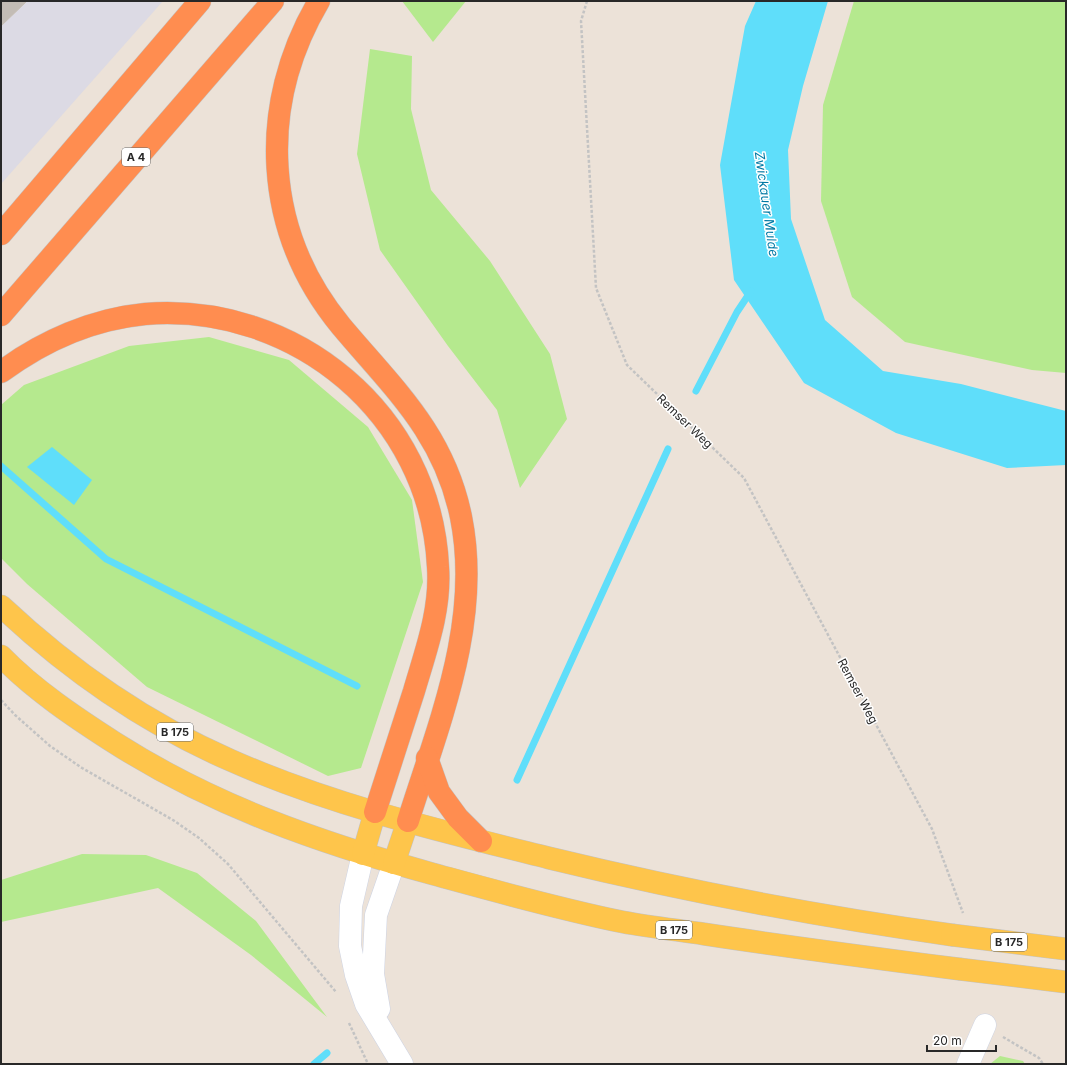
<svg xmlns="http://www.w3.org/2000/svg" width="1067" height="1065" font-family="Inter,sans-serif">
<style>
.industrial{fill:#dcdae4}
.green{fill:#b5e98e}
.water{fill:#5fdefa}
.lines{fill:none;stroke-linecap:round;stroke-linejoin:round}
.stream{stroke:#5fdefa;stroke-width:7}
.building{fill:#c3bcb5;stroke:#c7beb2}
.street-casing{stroke:#cdd3e3;stroke-width:23}
.secondary-casing{stroke:#cdd3e3;stroke-width:23}
.primary-casing{stroke:#c3c3c3;stroke-width:23}
.highway-casing{stroke:#c3c3c3;stroke-width:23}
.path{stroke:#c3c3c3;stroke-width:2.5;stroke-dasharray:3 2;stroke-linecap:butt}
.street{stroke:#fff;stroke-width:22}
.secondary{stroke:#fff;stroke-width:22}
.primary{stroke:#fec54b;stroke-width:22}
.highway{stroke:#ff8d50;stroke-width:22}
.primary-bridge-casing{stroke:#c3c3c3;stroke-width:23;stroke-linecap:butt}
.primary-bridge{stroke:#fec54b;stroke-width:22}
.labels{text-anchor:middle;dominant-baseline:central;stroke-width:3;stroke-linejoin:round;paint-order:stroke}
.shield{fill:#fff;stroke:#686868;stroke-width:1}
.shield-label{font-size:11px;font-weight:bold;fill:#282828}
.street-label{font-size:12px;fill:#282828;stroke:#fff}
.water-label{font-size:13px;font-style:italic;fill:#0079a4;stroke:#fff}
</style>
<rect width="100%" height="100%" fill="#ece2d8"/>
<polygon class="industrial" points="1,1 163,1 1,184"/>
<g class="green">
<polygon points="402,1 466,1 433,42"/>
<polygon points="854,1 1066,1 1066,373 1032,370 905,342 852,297 821,201 823,105"/>
<polygon points="370,49 412,56 411,109 431,190 490,261 550,354 567,419 520,488 497,410 448,346 380,250 357,154"/>
<polygon points="209,337 289,360 368,427 412,500 423,582 361,768 328,776 147,687 27,584 1,558 1,405 24,385 129,346"/>
<polygon points="82,854 146,855 197,873 256,921 327,1017 251,955 158,888 1,922 1,880"/>
<polygon points="1000,1056 1023,1061 1025,1064 990,1064"/>
</g>
<g class="water">
<polygon points="756,1 828,1 803,86 788,150 791,219 825,320 883,371 961,384 1066,411 1066,465 1007,468 896,433 804,383 734,280 720,165 745,26"/>
<polygon points="52,447 92,480 74,505 27,467"/>
</g>
<g class="lines">
<g class="stream">
<polyline points="696,391 737,312 751,291"/>
<polyline points="1,466 106,559 357,686"/>
<polyline points="517,780 668,449"/>
<polyline points="314,1064 327,1053"/>
</g>
</g>
<polygon class="building" points="1,1 27,1 1,26"/>
<g class="lines">
<defs>
<polyline id="street" points="968,1064 985,1025"/>
<g id="secondary">
<polyline points="363,854 351,906 350,946 356,975 366,1004 402,1064"/>
<polyline points="379,1009 373,974 376,915 394,863"/>
</g>
<g id="primary">
<path d="M1,606C68,669 145,723 230,760C331,805 441,831 549,858C681,890 816,916 952,935"/>
<path d="M1,656C34,690 76,718 115,743C214,806 321,843 433,874C495,891 559,909 623,922C650,927 677,930 704,934C789,947 874,958 959,969"/>
<polyline points="363,854 375,812"/>
<polyline points="394,863 408,821"/>
</g>
<g id="highway">
<path d="M319,1C257,106 263,231 341,326C393,388 444,433 461,517C482,621 439,723 408,821"/>
<polyline points="1,234 200,1"/>
<polyline points="1,315 273,1"/>
<path d="M1,372C43,341 93,319 145,314C295,302 431,414 438,567C441,610 426,650 414,691C401,731 388,772 375,812"/>
<polyline points="427,758 439,792 458,818 481,841"/>
</g>
</defs>
<use href="#street" class="street-casing"/>
<use href="#secondary" class="secondary-casing"/>
<use href="#primary" class="primary-casing"/>
<use href="#highway" class="highway-casing"/>
<g class="path">
<polyline points="587,1 581,21 596,288 627,365 744,478 932,829 963,913"/>
<polyline points="1,700 15,715 50,746 82,768 173,820 199,838 228,864 336,992"/>
<polyline points="349,1023 368,1064"/>
<polyline points="1003,1037 1039,1058 1043,1064"/>
</g>
<use href="#street" class="street"/>
<use href="#secondary" class="secondary"/>
<use href="#primary" class="primary"/>
<use href="#highway" class="highway"/>
<defs>
<g id="primary-bridge">
<polyline points="952,935 1066,949"/>
<polyline points="959,969 1066,982"/>
</g>
</defs>
<use href="#primary-bridge" class="primary-bridge-casing"/>
<use href="#primary-bridge" class="primary-bridge"/>
</g>
<g class="labels">
<g class="shield">
<rect x="122" y="148" width="28" height="18" rx="3"/>
<rect x="157" y="723" width="36" height="18" rx="3"/>
<rect x="656" y="921" width="36" height="18" rx="3"/>
<rect x="991" y="933" width="36" height="18" rx="3"/>
</g>
<g class="shield-label">
<text x="136" y="157">A 4</text>
<text x="175" y="732">B 175</text>
<text x="674" y="930">B 175</text>
<text x="1009" y="942">B 175</text>
</g>
<g class="street-label">
<text transform="translate(685 421) rotate(44)">Remser Weg</text>
<text transform="translate(858 691) rotate(62)">Remser Weg</text>
</g>
<g class="water-label">
<text transform="translate(767 204) rotate(82)">Zwickauer Mulde</text>
</g>
</g>
<rect width="1067" height="1065" fill="none" stroke="#282828" stroke-width="4"/>
<path d="M927 1045v6h69v-6" fill="none" stroke="#282828" stroke-width="2"/>
<text x="933" y="1045" font-size="12" fill="#282828" stroke="#ffffff" stroke-width="3" paint-order="stroke">20 m</text>
</svg>
